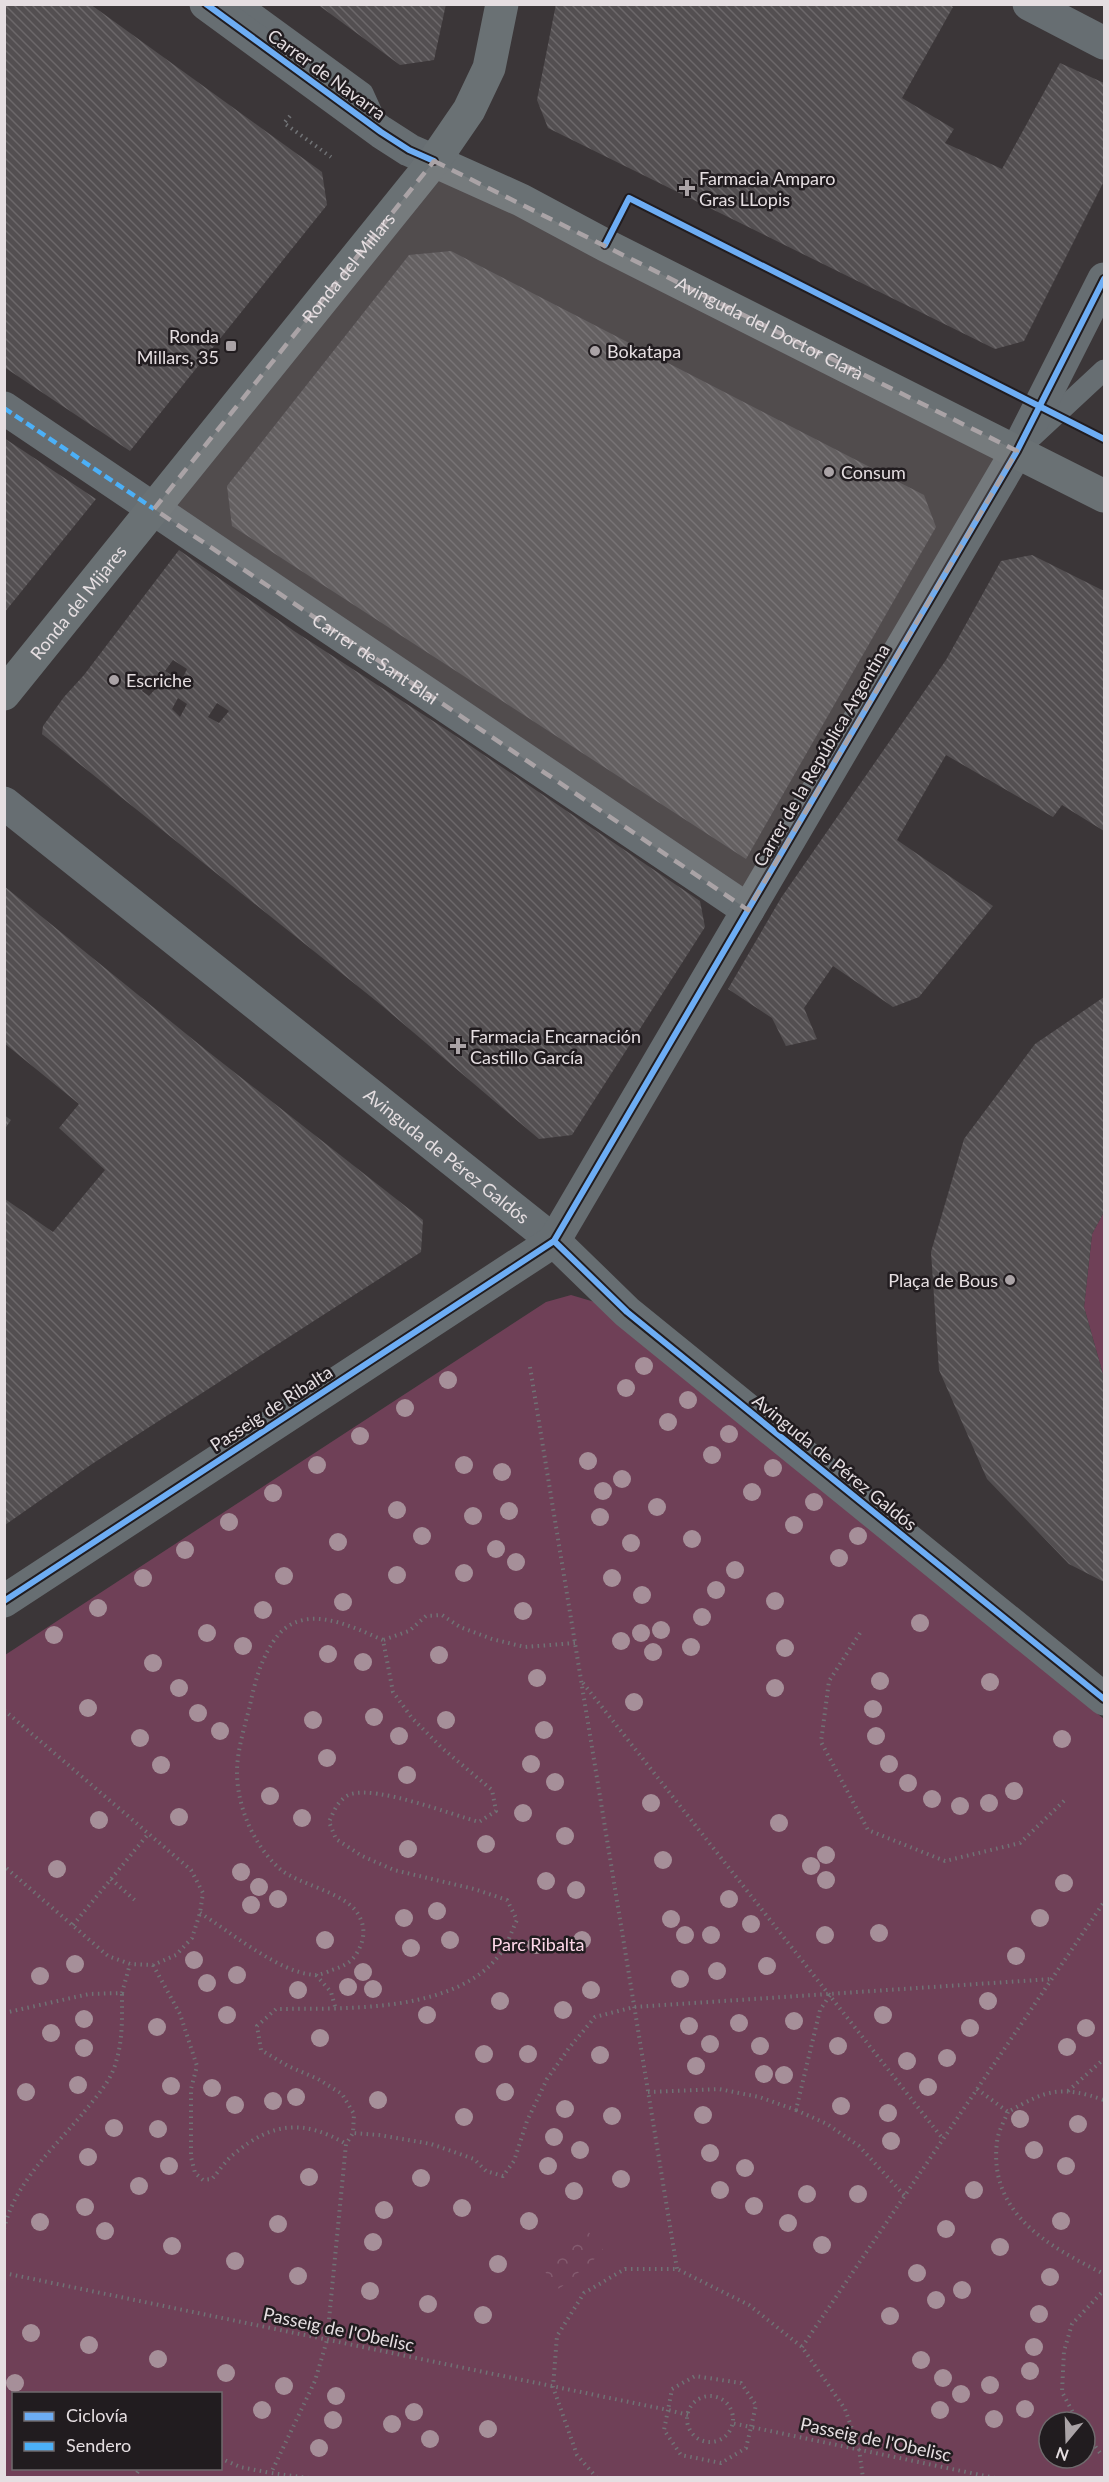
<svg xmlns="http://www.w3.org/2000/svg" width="1109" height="2482" font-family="Lato,sans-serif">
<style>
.green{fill:#6f4057;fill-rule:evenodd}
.park{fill:url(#park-crowns)}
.building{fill:url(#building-back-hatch);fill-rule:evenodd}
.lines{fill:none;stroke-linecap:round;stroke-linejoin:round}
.path{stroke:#707275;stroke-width:4;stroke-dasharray:1.5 4.5;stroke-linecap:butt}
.service{stroke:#676e72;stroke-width:21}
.minor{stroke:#676e72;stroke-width:33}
.tertiary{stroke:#676e72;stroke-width:33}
.secondary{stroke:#6a7174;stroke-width:33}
.quiet{stroke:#4cb0f7;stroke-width:4.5;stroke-dasharray:9 4.5;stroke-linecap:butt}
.cycleway-casing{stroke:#211c1f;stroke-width:10}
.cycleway{stroke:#6dadf4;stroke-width:6}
.tree{fill:#a68f99}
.marked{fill:#aaa3a6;fill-opacity:0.2;stroke:#aaa3a6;stroke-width:4.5;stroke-dasharray:12 8;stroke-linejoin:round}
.poi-dot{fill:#aaa3a6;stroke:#211c1f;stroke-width:2}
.labels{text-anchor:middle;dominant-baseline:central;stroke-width:5;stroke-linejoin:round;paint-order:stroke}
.street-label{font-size:18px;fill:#e5dee1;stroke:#211c1f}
.poi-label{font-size:18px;fill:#e5dee1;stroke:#211c1f;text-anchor:start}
.park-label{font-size:18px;fill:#fed8e9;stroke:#211c1f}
</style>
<defs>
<pattern id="park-crowns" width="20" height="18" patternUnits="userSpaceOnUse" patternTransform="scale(1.5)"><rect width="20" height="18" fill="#6f4057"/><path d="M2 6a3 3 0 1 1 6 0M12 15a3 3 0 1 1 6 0" fill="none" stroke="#835b6f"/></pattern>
<pattern id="building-back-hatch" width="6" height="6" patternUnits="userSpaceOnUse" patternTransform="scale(1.5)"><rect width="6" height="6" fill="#534f51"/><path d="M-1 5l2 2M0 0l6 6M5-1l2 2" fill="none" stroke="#6c686a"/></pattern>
</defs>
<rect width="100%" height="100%" fill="#3b3638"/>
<g class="green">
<polygon points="1104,1212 1104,1378 1084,1307 1092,1234"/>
<path d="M571,1295L598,1303L1104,1719V2477H5V1655L546,1302ZM14,2394H220V2468H14ZM1049,2422H1085V2458H1049Z"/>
</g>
<polygon class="park" points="587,2230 604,2251 559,2289 542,2268"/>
<g class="building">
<polygon points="4,4 90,4 322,172 327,205 130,451 4,367"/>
<polygon points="317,4 446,4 434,60 400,65"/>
<polygon points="556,4 949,4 953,7 902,98 954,129 945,143 1002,169 1060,63 1104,83 1104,181 1024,341 995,349 548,128 537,100"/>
<polygon points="451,251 924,495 936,527 746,859 232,526 227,486 409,255"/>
<polygon points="4,438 96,499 4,613"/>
<path d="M179,550L294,631L447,730L700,901L705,927L572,1135L539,1139L380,1004L42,734L43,726L64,697L84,675ZM173,660L187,669L181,681L165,671ZM149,680L158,686L149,696L142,691ZM178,698L187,704L180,717L172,709ZM217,703L229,711L219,723L208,717Z"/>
<polygon points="1032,555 1104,591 1104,831 1062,805 1053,817 946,755 897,840 993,906 919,997 893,1007 833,966 804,1008 817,1039 786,1046 772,1018 728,989 781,898 946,660 1001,561"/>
<polygon points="4,886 206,1050 423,1220 421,1252 92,1464 5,1525 5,1199 53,1232 105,1170 59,1128 79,1104 4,1043"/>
<polygon points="1104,997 1104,1212 1092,1234 1084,1307 1104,1378 1104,1582 1069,1564 987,1479 939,1370 931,1252 964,1139 1035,1044"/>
<polygon points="4,1115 11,1120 4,1130"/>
</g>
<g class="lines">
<g class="path">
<polyline points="290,116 284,123 331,157"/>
<polyline points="530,1367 677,2269"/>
<polyline points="860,1633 829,1681 821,1742 868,1830 945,1861 1020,1843 1066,1799"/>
<path d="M575,1643L525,1647L492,1639L460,1627L442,1615L426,1616L409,1631L383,1640L393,1692L412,1718L442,1748L492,1790L496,1811L479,1822C450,1814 378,1786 351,1794C338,1799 334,1811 329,1822L336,1839L362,1856L394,1870L474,1889L507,1900L517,1920C513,1928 510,1937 506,1945C466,2015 344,2008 276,2009L257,2026L261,2050L288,2066L318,2079L342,2094L354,2114L353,2133L379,2135L431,2144L474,2159L486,2171L503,2176L514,2161L527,2121L547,2079L569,2048L595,2017L634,2007L1052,1979"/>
<polyline points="583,1683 943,2139"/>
<polyline points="4,1710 191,1870 203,1893 200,1913 192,1938 176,1955 153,1965 130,1964 108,1956 4,1866"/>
<polyline points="111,1879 137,1902"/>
<path d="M200,1913C231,1932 279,1973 315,1975C320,1975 327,1972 332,1970C341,1967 349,1964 355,1956C364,1942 367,1929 358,1914C345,1892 299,1885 280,1869C254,1846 237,1807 237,1772C237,1750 245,1726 250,1705C255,1682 260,1662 273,1642C300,1600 348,1625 383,1640"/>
<polyline points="73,1925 149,1833"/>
<path d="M153,1965L180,2014L197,2066L191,2089V2157L195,2173L203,2180L212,2179C219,2171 226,2160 234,2154C272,2122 304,2119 346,2144"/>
<polyline points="316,1975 331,1992 336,2010"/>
<polyline points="4,2013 89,1994 122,1993 130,1964"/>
<path d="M977,2089L1008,2112C1046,2090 1061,2085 1104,2100"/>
<polyline points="1068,2091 1104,2059"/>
<polyline points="648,2092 719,2089 759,2097 796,2110 820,2010 830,1995"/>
<polyline points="796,2110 827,2124 859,2146 905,2196"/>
<path d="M1008,2112C1004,2121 998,2132 997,2142C988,2214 1050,2247 1104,2274"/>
<path d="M4,2229C15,2182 54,2148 84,2112C96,2097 111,2081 116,2062C123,2039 122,2017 122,1993"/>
<polyline points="4,2273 668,2410 664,2430 681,2455 721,2463 746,2448 751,2427 995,2478"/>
<polyline points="802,2347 1104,1902"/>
<circle cx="710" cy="2419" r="23"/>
<polyline points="688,2415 668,2410 672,2389 695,2376 741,2383 756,2405 751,2427 731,2423"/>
<polyline points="1078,2422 1062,2392 1064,2351 1072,2324 1104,2290"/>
<polyline points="1085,2432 1100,2453 1104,2454"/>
<polyline points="220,2458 240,2467 271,2473"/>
<polyline points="134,2478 140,2468"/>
<polyline points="309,2478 271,2473 315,2381 327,2340 346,2144 353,2133"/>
<polyline points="597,2478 577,2455 553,2387 557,2336 584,2293 625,2269 677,2269 749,2305 802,2347 845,2409 859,2449 863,2478"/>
</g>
<g class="service">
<polyline points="241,4 363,93 378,126"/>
<polyline points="1033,436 1104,370"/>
</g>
<g class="minor">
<polyline points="1029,4 1104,43"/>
<path id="s1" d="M4,408L748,910"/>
<path id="s2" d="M4,803L554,1241L627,1312L1104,1699"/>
</g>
<g class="tertiary">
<polyline points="206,4 381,132 409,150 434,161"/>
<polyline points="4,1601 554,1241 1017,451 1104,279"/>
</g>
<g class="secondary">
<path id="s3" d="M434,161L521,200L605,245L1104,496"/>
<path id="s4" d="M4,694L434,161L469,110L489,68L502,4"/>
</g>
<polyline class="quiet" points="4,408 154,509"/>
<defs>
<g id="cycleway">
<polyline points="206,4 381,132 409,150 434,161"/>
<polyline points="605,245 629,198 1104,439"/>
<polyline points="554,1241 627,1312 1104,1699"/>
<polyline points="4,1601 554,1241 1017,451 1104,279"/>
</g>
</defs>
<use href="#cycleway" class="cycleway-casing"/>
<use href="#cycleway" class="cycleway"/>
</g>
<g class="tree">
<circle cx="644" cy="1366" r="9"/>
<circle cx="448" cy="1380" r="9"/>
<circle cx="626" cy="1388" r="9"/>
<circle cx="688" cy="1400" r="9"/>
<circle cx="405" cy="1408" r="9"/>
<circle cx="668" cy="1422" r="9"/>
<circle cx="729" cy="1434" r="9"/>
<circle cx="360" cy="1436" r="9"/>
<circle cx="712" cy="1455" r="9"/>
<circle cx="588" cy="1461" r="9"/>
<circle cx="317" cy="1465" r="9"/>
<circle cx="464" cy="1465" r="9"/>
<circle cx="773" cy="1468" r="9"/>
<circle cx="502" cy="1472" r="9"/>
<circle cx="622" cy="1479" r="9"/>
<circle cx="603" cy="1491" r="9"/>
<circle cx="752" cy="1492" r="9"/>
<circle cx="273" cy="1493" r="9"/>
<circle cx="814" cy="1502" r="9"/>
<circle cx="657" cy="1507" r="9"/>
<circle cx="397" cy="1510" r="9"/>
<circle cx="509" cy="1511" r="9"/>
<circle cx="473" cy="1516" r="9"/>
<circle cx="600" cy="1517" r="9"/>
<circle cx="229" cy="1522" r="9"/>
<circle cx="794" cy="1525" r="9"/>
<circle cx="422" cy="1536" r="9"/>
<circle cx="858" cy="1536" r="9"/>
<circle cx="692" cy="1539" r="9"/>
<circle cx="338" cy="1542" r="9"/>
<circle cx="631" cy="1543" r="9"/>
<circle cx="496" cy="1549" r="9"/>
<circle cx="185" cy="1550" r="9"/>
<circle cx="839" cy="1558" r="9"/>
<circle cx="516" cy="1562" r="9"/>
<circle cx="735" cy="1570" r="9"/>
<circle cx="464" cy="1573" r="9"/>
<circle cx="397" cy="1575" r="9"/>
<circle cx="284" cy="1576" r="9"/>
<circle cx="143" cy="1578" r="9"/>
<circle cx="612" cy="1578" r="9"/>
<circle cx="716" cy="1590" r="9"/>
<circle cx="642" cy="1595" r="9"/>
<circle cx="775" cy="1601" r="9"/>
<circle cx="343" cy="1602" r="9"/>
<circle cx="98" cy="1608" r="9"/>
<circle cx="263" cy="1610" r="9"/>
<circle cx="523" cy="1611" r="9"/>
<circle cx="702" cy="1617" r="9"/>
<circle cx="920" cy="1623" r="9"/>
<circle cx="661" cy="1630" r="9"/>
<circle cx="207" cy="1633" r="9"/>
<circle cx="641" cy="1633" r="9"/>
<circle cx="54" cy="1635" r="9"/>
<circle cx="621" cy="1641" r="9"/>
<circle cx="243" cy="1646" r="9"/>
<circle cx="691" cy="1647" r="9"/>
<circle cx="785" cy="1648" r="9"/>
<circle cx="653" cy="1652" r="9"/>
<circle cx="328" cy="1654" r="9"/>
<circle cx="439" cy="1655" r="9"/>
<circle cx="363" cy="1662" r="9"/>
<circle cx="153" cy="1663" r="9"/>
<circle cx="537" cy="1678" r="9"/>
<circle cx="880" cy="1681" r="9"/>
<circle cx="990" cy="1682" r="9"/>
<circle cx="179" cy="1688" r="9"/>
<circle cx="775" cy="1688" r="9"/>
<circle cx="634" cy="1702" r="9"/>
<circle cx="88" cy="1708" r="9"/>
<circle cx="873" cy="1709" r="9"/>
<circle cx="198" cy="1713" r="9"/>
<circle cx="374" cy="1717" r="9"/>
<circle cx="313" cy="1720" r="9"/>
<circle cx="446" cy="1720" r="9"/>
<circle cx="544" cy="1730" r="9"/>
<circle cx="220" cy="1731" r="9"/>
<circle cx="399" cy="1736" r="9"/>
<circle cx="876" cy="1736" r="9"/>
<circle cx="140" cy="1738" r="9"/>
<circle cx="1062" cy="1739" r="9"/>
<circle cx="327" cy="1758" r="9"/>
<circle cx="531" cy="1764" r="9"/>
<circle cx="889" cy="1764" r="9"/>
<circle cx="161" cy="1765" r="9"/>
<circle cx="407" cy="1775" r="9"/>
<circle cx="555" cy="1782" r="9"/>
<circle cx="908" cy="1783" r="9"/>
<circle cx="1014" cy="1791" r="9"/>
<circle cx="270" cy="1796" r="9"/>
<circle cx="932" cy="1799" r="9"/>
<circle cx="651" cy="1803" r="9"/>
<circle cx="989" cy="1803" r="9"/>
<circle cx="960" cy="1806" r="9"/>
<circle cx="523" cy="1813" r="9"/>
<circle cx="179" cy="1817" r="9"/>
<circle cx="302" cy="1818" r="9"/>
<circle cx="99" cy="1820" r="9"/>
<circle cx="779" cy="1823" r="9"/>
<circle cx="565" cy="1836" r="9"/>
<circle cx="486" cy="1844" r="9"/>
<circle cx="408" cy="1849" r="9"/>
<circle cx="826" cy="1855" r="9"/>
<circle cx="663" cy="1860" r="9"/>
<circle cx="811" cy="1866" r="9"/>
<circle cx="57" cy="1869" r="9"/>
<circle cx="241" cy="1872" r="9"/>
<circle cx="826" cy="1880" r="9"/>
<circle cx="546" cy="1881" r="9"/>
<circle cx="1064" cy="1883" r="9"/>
<circle cx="259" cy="1887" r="9"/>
<circle cx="576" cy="1890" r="9"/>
<circle cx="278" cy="1899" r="9"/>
<circle cx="729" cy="1899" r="9"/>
<circle cx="251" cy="1905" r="9"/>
<circle cx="437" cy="1911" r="9"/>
<circle cx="404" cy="1918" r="9"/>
<circle cx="1040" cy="1918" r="9"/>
<circle cx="671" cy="1919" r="9"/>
<circle cx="751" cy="1924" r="9"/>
<circle cx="879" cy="1933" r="9"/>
<circle cx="685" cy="1935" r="9"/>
<circle cx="711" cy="1935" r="9"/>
<circle cx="825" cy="1935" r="9"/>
<circle cx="325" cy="1940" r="9"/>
<circle cx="450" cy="1940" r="9"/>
<circle cx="582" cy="1940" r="9"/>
<circle cx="536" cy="1945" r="9"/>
<circle cx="411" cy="1948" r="9"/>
<circle cx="1016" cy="1956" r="9"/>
<circle cx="194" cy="1960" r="9"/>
<circle cx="75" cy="1964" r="9"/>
<circle cx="767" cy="1966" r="9"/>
<circle cx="717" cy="1971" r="9"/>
<circle cx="363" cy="1972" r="9"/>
<circle cx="237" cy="1975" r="9"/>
<circle cx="40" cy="1976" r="9"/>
<circle cx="680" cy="1979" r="9"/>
<circle cx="207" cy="1983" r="9"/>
<circle cx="348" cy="1987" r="9"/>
<circle cx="373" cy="1989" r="9"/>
<circle cx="298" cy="1990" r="9"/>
<circle cx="591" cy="1990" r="9"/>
<circle cx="500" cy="2001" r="9"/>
<circle cx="988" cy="2001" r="9"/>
<circle cx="563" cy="2010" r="9"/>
<circle cx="227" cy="2015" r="9"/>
<circle cx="427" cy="2015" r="9"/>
<circle cx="883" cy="2015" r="9"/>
<circle cx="84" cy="2019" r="9"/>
<circle cx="794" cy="2021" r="9"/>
<circle cx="739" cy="2023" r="9"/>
<circle cx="689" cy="2026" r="9"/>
<circle cx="157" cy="2027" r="9"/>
<circle cx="970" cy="2028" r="9"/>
<circle cx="1086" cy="2028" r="9"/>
<circle cx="51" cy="2033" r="9"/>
<circle cx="320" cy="2038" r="9"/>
<circle cx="710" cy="2044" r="9"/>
<circle cx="760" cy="2046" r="9"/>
<circle cx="838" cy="2046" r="9"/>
<circle cx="1067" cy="2047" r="9"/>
<circle cx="84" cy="2048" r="9"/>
<circle cx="484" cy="2054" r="9"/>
<circle cx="528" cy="2054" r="9"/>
<circle cx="600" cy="2055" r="9"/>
<circle cx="947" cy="2058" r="9"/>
<circle cx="907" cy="2061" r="9"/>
<circle cx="696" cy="2066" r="9"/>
<circle cx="764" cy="2074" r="9"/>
<circle cx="784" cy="2075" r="9"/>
<circle cx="78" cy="2085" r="9"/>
<circle cx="171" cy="2086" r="9"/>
<circle cx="928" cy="2087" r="9"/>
<circle cx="212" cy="2088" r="9"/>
<circle cx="26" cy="2092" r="9"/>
<circle cx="505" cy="2092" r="9"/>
<circle cx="296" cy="2097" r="9"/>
<circle cx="378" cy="2100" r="9"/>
<circle cx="273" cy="2101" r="9"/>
<circle cx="235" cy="2105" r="9"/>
<circle cx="841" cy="2106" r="9"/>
<circle cx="565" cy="2109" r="9"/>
<circle cx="888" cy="2113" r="9"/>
<circle cx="703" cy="2115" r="9"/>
<circle cx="612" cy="2116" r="9"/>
<circle cx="464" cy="2117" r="9"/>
<circle cx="1020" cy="2119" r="9"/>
<circle cx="1078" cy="2124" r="9"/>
<circle cx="114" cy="2128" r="9"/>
<circle cx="158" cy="2129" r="9"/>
<circle cx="554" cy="2137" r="9"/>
<circle cx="891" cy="2141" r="9"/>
<circle cx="580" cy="2150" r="9"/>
<circle cx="1034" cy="2150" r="9"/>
<circle cx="710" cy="2153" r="9"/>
<circle cx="88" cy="2157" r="9"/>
<circle cx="169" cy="2166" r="9"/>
<circle cx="548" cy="2166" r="9"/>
<circle cx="1066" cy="2166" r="9"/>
<circle cx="745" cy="2168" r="9"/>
<circle cx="309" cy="2177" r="9"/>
<circle cx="421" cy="2178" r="9"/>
<circle cx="621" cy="2179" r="9"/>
<circle cx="139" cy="2186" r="9"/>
<circle cx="720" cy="2190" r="9"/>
<circle cx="974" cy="2190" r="9"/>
<circle cx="574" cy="2191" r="9"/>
<circle cx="807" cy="2194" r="9"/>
<circle cx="858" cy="2194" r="9"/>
<circle cx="754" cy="2206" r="9"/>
<circle cx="85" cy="2207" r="9"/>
<circle cx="462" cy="2208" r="9"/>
<circle cx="384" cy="2210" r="9"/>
<circle cx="529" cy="2221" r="9"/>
<circle cx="1061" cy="2221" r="9"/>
<circle cx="40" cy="2222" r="9"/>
<circle cx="788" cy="2223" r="9"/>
<circle cx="278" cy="2224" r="9"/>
<circle cx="946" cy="2229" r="9"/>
<circle cx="105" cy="2231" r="9"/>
<circle cx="373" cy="2242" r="9"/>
<circle cx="822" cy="2245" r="9"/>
<circle cx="172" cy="2246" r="9"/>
<circle cx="1000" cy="2247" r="9"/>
<circle cx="235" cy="2261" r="9"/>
<circle cx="498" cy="2264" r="9"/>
<circle cx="917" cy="2273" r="9"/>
<circle cx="298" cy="2276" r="9"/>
<circle cx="1050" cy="2277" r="9"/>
<circle cx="962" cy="2290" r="9"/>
<circle cx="370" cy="2291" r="9"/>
<circle cx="936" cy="2300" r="9"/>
<circle cx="428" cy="2304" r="9"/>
<circle cx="1039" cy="2314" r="9"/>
<circle cx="483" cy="2315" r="9"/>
<circle cx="890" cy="2316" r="9"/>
<circle cx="31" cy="2333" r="9"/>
<circle cx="89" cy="2345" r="9"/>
<circle cx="1034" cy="2347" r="9"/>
<circle cx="158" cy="2359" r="9"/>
<circle cx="921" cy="2360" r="9"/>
<circle cx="1030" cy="2371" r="9"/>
<circle cx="226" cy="2373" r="9"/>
<circle cx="943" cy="2378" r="9"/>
<circle cx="15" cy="2383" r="9"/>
<circle cx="990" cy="2385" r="9"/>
<circle cx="284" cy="2386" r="9"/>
<circle cx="961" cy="2394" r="9"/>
<circle cx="336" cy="2396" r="9"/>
<circle cx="1025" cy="2409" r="9"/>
<circle cx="262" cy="2410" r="9"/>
<circle cx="940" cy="2410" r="9"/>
<circle cx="414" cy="2412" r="9"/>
<circle cx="994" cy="2419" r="9"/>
<circle cx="333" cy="2420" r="9"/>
<circle cx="392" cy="2424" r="9"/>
<circle cx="488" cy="2429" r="9"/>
<circle cx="430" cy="2439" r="9"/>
<circle cx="319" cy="2448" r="9"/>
</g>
<path class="marked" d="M434,161L1017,451L748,910L154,509Z"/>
<g class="poi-dot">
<path d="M684 179h6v6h6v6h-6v6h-6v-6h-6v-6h6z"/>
<rect x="225" y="340" width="12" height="12" rx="3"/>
<circle cx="595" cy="351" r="6"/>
<circle cx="829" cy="472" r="6"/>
<circle cx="114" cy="680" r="6"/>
<path d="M455 1037h6v6h6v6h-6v6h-6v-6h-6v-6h6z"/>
<circle cx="1010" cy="1280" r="6"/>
</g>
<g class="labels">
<g class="street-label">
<text transform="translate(327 74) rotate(36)">Carrer de Navarra</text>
<text stroke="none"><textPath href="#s4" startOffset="548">Ronda del Millars</textPath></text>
<text stroke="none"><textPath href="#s3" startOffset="375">Avinguda del Doctor Clarà</textPath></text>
<text stroke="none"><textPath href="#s4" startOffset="118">Ronda del Mijares</textPath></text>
<text stroke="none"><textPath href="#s1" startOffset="448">Carrer de Sant Blai</textPath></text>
<text transform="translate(821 755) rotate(-60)">Carrer de la República Argentina</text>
<text stroke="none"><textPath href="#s2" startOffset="566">Avinguda de Pérez Galdós</textPath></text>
<text transform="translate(271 1408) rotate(-33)">Passeig de Ribalta</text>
<text transform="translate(835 1462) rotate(39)">Avinguda de Pérez Galdós</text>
<text transform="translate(339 2329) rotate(12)">Passeig de l'Obelisc</text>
<text transform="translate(876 2439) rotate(12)">Passeig de l'Obelisc</text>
</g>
<g class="poi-label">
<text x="699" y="178">Farmacia Amparo<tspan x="699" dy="21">Gras LLopis</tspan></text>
<text x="219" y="336" text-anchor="end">Ronda<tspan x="219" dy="21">Millars, 35</tspan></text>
<text x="607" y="351">Bokatapa</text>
<text x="841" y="472">Consum</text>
<text x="126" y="680">Escriche</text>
<text x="470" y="1036">Farmacia Encarnación<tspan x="470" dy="21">Castillo García</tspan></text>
<text x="998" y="1280" text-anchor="end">Plaça de Bous</text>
</g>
<g class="park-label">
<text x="538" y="1944">Parc Ribalta</text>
</g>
</g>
<rect width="1109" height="2482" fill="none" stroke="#e5dee1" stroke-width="12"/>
<rect x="12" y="2392" width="210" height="78" fill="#211c1f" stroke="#6f6a6d" stroke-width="1.5"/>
<rect x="24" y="2412" width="30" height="9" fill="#6dadf4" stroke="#6f6a6d" stroke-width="1.5"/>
<text x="66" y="2422" font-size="18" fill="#e5dee1">Ciclovía</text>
<rect x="24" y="2442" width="30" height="9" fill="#4cb0f7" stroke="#6f6a6d" stroke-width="1.5"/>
<text x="66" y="2452" font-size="18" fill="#e5dee1">Sendero</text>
<g transform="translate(1067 2440) rotate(199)"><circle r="28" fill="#211c1f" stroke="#6f6a6d" stroke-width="1.5"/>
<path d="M0-4.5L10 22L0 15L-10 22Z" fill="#aaa3a6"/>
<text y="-9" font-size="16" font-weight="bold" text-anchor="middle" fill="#e5dee1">N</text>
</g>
</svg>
